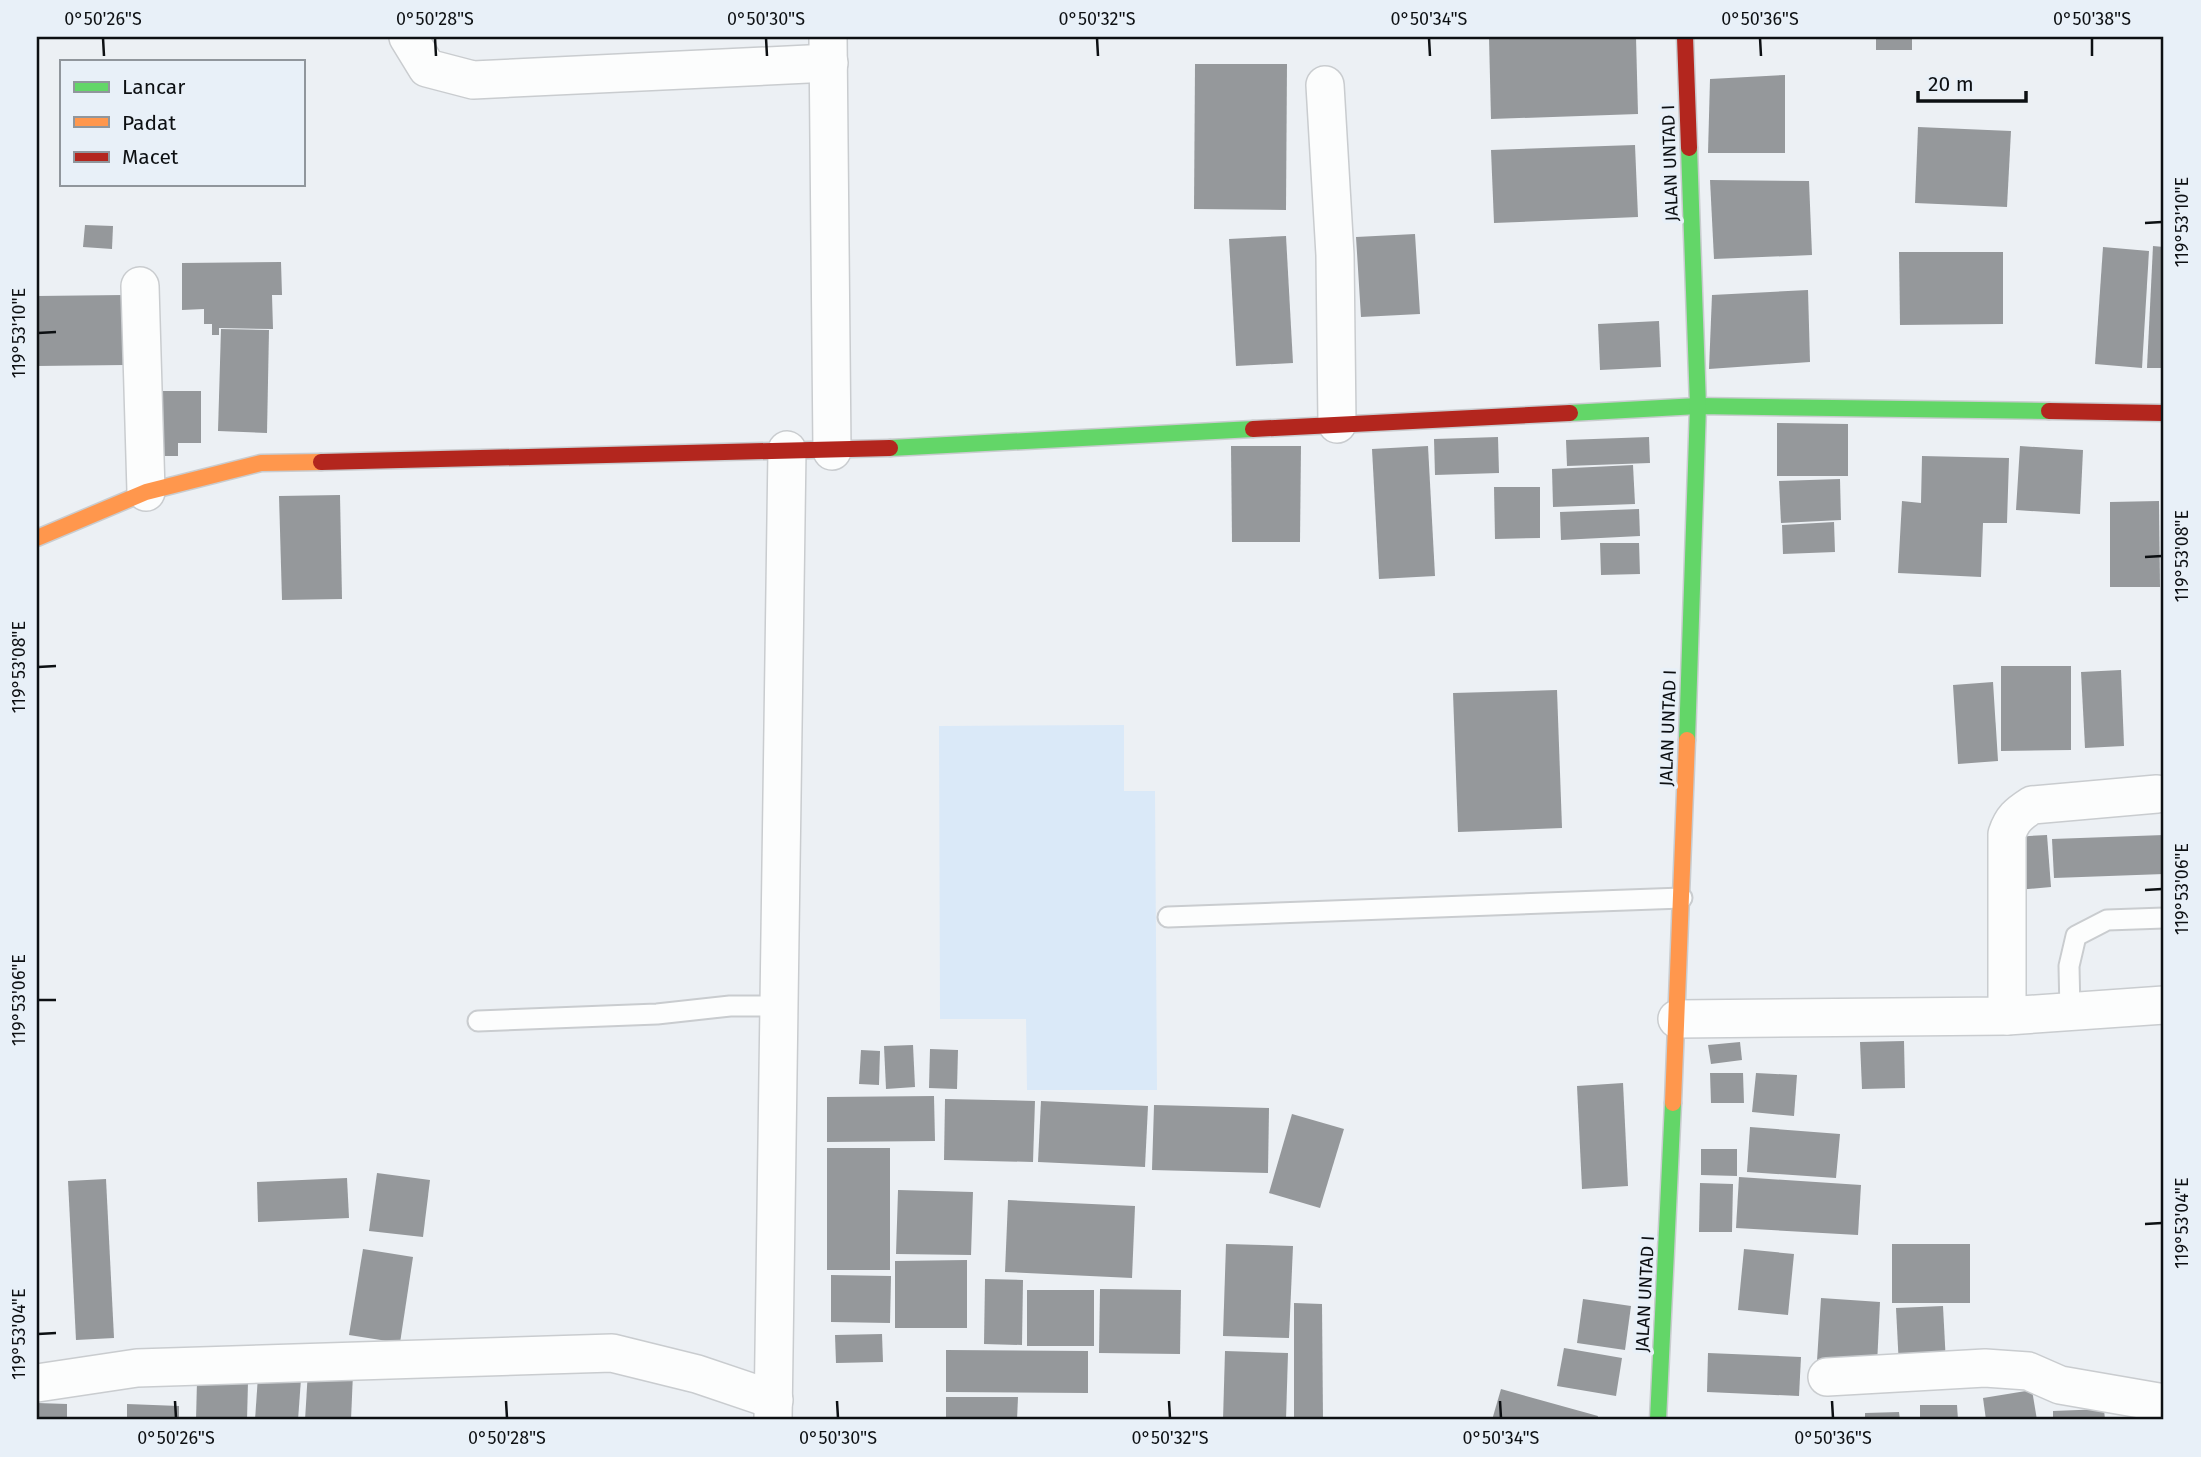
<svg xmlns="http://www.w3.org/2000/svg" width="2201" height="1457" font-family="'Fira Sans',sans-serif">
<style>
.green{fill:#dae9f8}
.building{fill:#95989b}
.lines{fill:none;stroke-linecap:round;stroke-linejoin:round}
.lane-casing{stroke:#c9cccf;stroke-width:23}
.street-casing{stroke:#c9cccf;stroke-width:40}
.fast-casing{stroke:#c9cccf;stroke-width:19}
.slow-casing{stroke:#c9cccf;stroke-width:19}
.jam-casing{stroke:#c9cccf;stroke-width:19}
.lane{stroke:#fcfdfd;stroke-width:19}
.street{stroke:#fcfdfd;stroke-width:37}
.fast{stroke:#63d668;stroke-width:16}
.slow{stroke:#ff974d;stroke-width:16}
.jam{stroke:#b3261e;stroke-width:16}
.ticks{fill:none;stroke:#0d1013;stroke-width:2.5}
.labels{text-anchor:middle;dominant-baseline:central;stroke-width:7;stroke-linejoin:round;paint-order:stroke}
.street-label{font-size:18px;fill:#0d1013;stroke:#e8f0f8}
.neatline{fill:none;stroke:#0d1013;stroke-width:2.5}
.ticks-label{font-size:18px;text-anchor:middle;fill:#0d1013}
</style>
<rect width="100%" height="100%" fill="#ecf0f4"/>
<polygon class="green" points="1124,725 1124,791 1155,791 1157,1090 1027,1090 1026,1019 940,1019 939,726"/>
<g class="building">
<polygon points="1531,37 1636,37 1638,114 1491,119 1489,38"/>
<rect x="1876" y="37" width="36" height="13"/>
<polygon points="1195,64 1287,64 1286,210 1194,209"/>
<polygon points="1785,75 1785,153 1708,153 1710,79"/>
<polygon points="1918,127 2011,131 2007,207 1915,203"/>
<polygon points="1635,145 1638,217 1494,223 1491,150"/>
<polygon points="1710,180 1809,181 1812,255 1714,259"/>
<polygon points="85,225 113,226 112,249 83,247"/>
<polygon points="1415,234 1420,314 1361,317 1356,237"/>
<polygon points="1286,236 1293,363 1236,366 1229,239"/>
<polygon points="2153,246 2164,247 2164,368 2147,368"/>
<polygon points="2103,247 2149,251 2142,368 2095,364"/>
<polygon points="1899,252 2003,252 2003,324 1900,325"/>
<polygon points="281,262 282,295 272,295 273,329 219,328 219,335 212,335 212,324 204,324 204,309 182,310 182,263"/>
<polygon points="1808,290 1810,362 1709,369 1712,295"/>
<polygon points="124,295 125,365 37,366 37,296"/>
<polygon points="1659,321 1661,367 1600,370 1598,324"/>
<polygon points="221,329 269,330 267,433 218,431"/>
<polygon points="158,391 201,391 201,443 178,443 178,456 158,456"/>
<polygon points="1777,423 1848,424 1848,476 1777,476"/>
<polygon points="1498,437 1499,473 1435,475 1434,439"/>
<polygon points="1649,437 1650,463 1567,466 1566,440"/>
<polygon points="1231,446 1301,446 1300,542 1232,542"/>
<polygon points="1428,446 1435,576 1379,579 1372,449"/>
<polygon points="2020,446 2083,450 2080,514 2016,510"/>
<polygon points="1922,456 2009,458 2007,523 1983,523 1981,577 1898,573 1902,501 1921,503"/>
<polygon points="1633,465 1635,504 1553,507 1552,469"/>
<polygon points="1840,479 1841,520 1781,523 1779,481"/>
<polygon points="1494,487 1540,487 1540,538 1495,539"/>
<polygon points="340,495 342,599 282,600 279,496"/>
<polygon points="2159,501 2160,587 2110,587 2110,502"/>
<polygon points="1639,509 1640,536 1561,540 1560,512"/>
<polygon points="1834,522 1835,552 1783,554 1782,525"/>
<polygon points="1600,543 1639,543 1640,574 1601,575"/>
<polygon points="2001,666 2071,666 2071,750 2001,751"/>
<polygon points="2121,670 2124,746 2085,748 2081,672"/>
<polygon points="1993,682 1998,761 1958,764 1953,685"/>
<polygon points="1557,690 1562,828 1458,832 1453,693"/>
<polygon points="2047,835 2051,887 2016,890 2012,837"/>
<polygon points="2164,835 2164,874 2054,878 2052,839"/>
<polygon points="1904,1041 1905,1088 1862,1089 1860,1042"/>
<polygon points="1740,1042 1742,1060 1711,1064 1708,1045"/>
<polygon points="913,1045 915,1087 886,1089 884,1046"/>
<polygon points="930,1049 958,1050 957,1089 929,1088"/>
<polygon points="861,1050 880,1051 879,1085 859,1084"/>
<polygon points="1710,1073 1743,1073 1744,1103 1711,1103"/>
<polygon points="1756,1073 1797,1075 1794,1116 1752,1112"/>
<polygon points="1623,1083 1628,1186 1582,1189 1577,1086"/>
<polygon points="934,1096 935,1141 827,1142 827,1097"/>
<polygon points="945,1099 1035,1101 1033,1162 944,1160"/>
<polygon points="1041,1101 1148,1106 1145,1167 1038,1162"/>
<polygon points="1154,1105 1269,1108 1268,1173 1152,1170"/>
<polygon points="1292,1114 1344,1129 1320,1208 1269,1193"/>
<polygon points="1750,1127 1840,1134 1836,1178 1747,1172"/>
<rect x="827" y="1148" width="63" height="122"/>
<polygon points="1701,1149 1737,1149 1737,1176 1701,1175"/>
<polygon points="377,1173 430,1180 423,1237 369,1231"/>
<polygon points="1739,1177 1861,1185 1858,1235 1736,1228"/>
<polygon points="347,1178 349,1218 258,1222 257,1182"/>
<polygon points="106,1179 114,1338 76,1340 68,1181"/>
<polygon points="1700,1183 1733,1184 1732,1232 1699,1232"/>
<polygon points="898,1190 973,1192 971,1255 896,1254"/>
<polygon points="1008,1200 1135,1206 1132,1278 1005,1272"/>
<polygon points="1226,1244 1293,1246 1289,1338 1223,1336"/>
<rect x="1892" y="1244" width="78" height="59"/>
<polygon points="363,1249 413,1257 400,1343 349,1335"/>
<polygon points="1744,1249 1794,1254 1788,1315 1738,1310"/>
<polygon points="967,1260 967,1328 895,1328 895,1261"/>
<polygon points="831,1275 891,1276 890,1323 831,1322"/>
<polygon points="985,1279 1023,1280 1022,1345 984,1344"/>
<polygon points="1100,1289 1181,1290 1180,1354 1099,1353"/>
<rect x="1027" y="1290" width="67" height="56"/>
<polygon points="1821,1298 1880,1302 1877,1365 1817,1361"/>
<polygon points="1583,1299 1631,1306 1625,1350 1577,1343"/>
<polygon points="1294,1303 1322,1304 1323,1420 1294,1420"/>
<polygon points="1943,1306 1946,1364 1899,1367 1896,1308"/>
<polygon points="882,1334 883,1362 836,1363 835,1335"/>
<polygon points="1564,1348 1622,1358 1616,1396 1557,1386"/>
<polygon points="946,1350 1088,1351 1088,1393 946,1392"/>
<polygon points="1225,1351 1288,1353 1286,1420 1223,1420"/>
<polygon points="1708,1353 1801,1357 1799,1396 1707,1392"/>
<polygon points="308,1371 353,1373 351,1420 305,1420"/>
<polygon points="258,1376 301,1379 298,1420 255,1420"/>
<polygon points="197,1381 248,1382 247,1420 196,1420"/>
<polygon points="1501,1389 1598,1416 1597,1420 1492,1420"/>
<polygon points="2032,1390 2037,1420 1986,1420 1983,1398"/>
<polygon points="946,1397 1018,1397 1017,1420 946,1420"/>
<polygon points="37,1403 67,1404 67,1420 37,1420"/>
<polygon points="127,1404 179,1406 179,1420 127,1420"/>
<polygon points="1920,1405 1957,1405 1958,1420 1920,1420"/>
<polygon points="2104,1409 2105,1420 2053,1420 2053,1411"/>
<polygon points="1899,1412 1900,1420 1865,1420 1865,1413"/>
</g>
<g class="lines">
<defs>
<g id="lane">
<polyline points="1168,917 1682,898"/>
<polyline points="2070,1011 2069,966 2076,936 2107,920 2164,918"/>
<polyline points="478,1021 657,1014 730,1006 779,1006"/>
</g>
<g id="street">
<polyline points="408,37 427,68 473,80 829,63"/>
<polyline points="828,37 832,451"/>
<polyline points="1325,85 1335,255 1337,424"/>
<polyline points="140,286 146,492"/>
<path d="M2007,1016V834C2012,819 2018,814 2032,805L2157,794"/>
<polyline points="1677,1019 2007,1016 2164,1005"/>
<polyline points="1827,1377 1985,1368 2028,1371 2060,1385 2164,1403"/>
<polyline points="37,1383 137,1368 612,1353 697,1374 774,1400"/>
<polyline points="773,1420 787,450"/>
</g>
<g id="fast">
<polyline points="1570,413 1698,406 2049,411"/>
<polyline points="890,448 1253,429"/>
<polyline points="1687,740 1698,406 1689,148"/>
<polyline points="1658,1420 1673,1103"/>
</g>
<g id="slow">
<polyline points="37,538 146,492 261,463 321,462"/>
<polyline points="1673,1103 1687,740"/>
</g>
<g id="jam">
<polyline points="1685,37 1689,148"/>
<polyline points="2049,411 2164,413"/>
<polyline points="1253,429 1570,413"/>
<polyline points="321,462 890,448"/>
</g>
</defs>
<use href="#lane" class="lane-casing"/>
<use href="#street" class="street-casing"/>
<use href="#fast" class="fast-casing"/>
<use href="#slow" class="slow-casing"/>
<use href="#jam" class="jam-casing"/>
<use href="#lane" class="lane"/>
<use href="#street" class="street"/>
<use href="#fast" class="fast"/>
<use href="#slow" class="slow"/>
<use href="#jam" class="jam"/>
</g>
<path class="ticks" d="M103,38L104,56M435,38L436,56M766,38L767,56M1097,38L1098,56M1429,38L1430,56M1760,38L1761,56M2092,38V56M2145,223L2162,222M38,333L56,332M2145,557L2162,556M38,667L56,666M2145,890L2162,889M38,1000H56M2145,1224L2162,1223M38,1334L56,1333M175,1401L176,1418M506,1401L507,1418M837,1401L838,1418M1169,1401L1170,1418M1500,1401L1501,1418M1832,1401L1833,1418"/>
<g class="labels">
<g class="street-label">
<text transform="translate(1670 163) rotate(-92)">JALAN UNTAD I</text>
<text transform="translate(1668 728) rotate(-88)">JALAN UNTAD I</text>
<text transform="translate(1645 1294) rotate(-87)">JALAN UNTAD I</text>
</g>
</g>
<rect width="2201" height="1457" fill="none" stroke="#e8f0f8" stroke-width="77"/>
<rect x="60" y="60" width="245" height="126" fill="#e8f0f8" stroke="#90969c" stroke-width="2"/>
<rect x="74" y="82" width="35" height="10" fill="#63d668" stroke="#90969c" stroke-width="2"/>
<text x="122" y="94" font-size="21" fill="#0d1013">Lancar</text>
<rect x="74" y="117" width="35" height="10" fill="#ff974d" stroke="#90969c" stroke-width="2"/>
<text x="122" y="130" font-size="21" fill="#0d1013">Padat</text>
<rect x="74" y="152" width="35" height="10" fill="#b3261e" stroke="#90969c" stroke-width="2"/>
<text x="122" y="164" font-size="21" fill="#0d1013">Macet</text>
<path d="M1918 91v10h108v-10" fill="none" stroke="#0d1013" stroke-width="3.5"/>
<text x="1928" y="91" font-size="21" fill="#0d1013" stroke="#e8f0f8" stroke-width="5" paint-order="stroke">20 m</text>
<rect x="38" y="38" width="2124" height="1380" class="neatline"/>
<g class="ticks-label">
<text x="103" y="25">0°50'26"S</text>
<text x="435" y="25">0°50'28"S</text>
<text x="766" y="25">0°50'30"S</text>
<text x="1097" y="25">0°50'32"S</text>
<text x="1429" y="25">0°50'34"S</text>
<text x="1760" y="25">0°50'36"S</text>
<text x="2092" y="25">0°50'38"S</text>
<text transform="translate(2182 222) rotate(-90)" y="6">119°53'10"E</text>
<text transform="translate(19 333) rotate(-90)" y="6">119°53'10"E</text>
<text transform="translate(2182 556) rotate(-90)" y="6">119°53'08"E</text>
<text transform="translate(19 667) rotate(-90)" y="6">119°53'08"E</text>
<text transform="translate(2182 889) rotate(-90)" y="6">119°53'06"E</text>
<text transform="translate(19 1000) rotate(-90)" y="6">119°53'06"E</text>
<text transform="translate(2182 1223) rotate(-90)" y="6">119°53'04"E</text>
<text transform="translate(19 1334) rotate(-90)" y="6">119°53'04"E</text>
<text x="176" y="1444">0°50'26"S</text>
<text x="507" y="1444">0°50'28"S</text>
<text x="838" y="1444">0°50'30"S</text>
<text x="1170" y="1444">0°50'32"S</text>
<text x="1501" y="1444">0°50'34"S</text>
<text x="1833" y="1444">0°50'36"S</text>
</g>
</svg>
